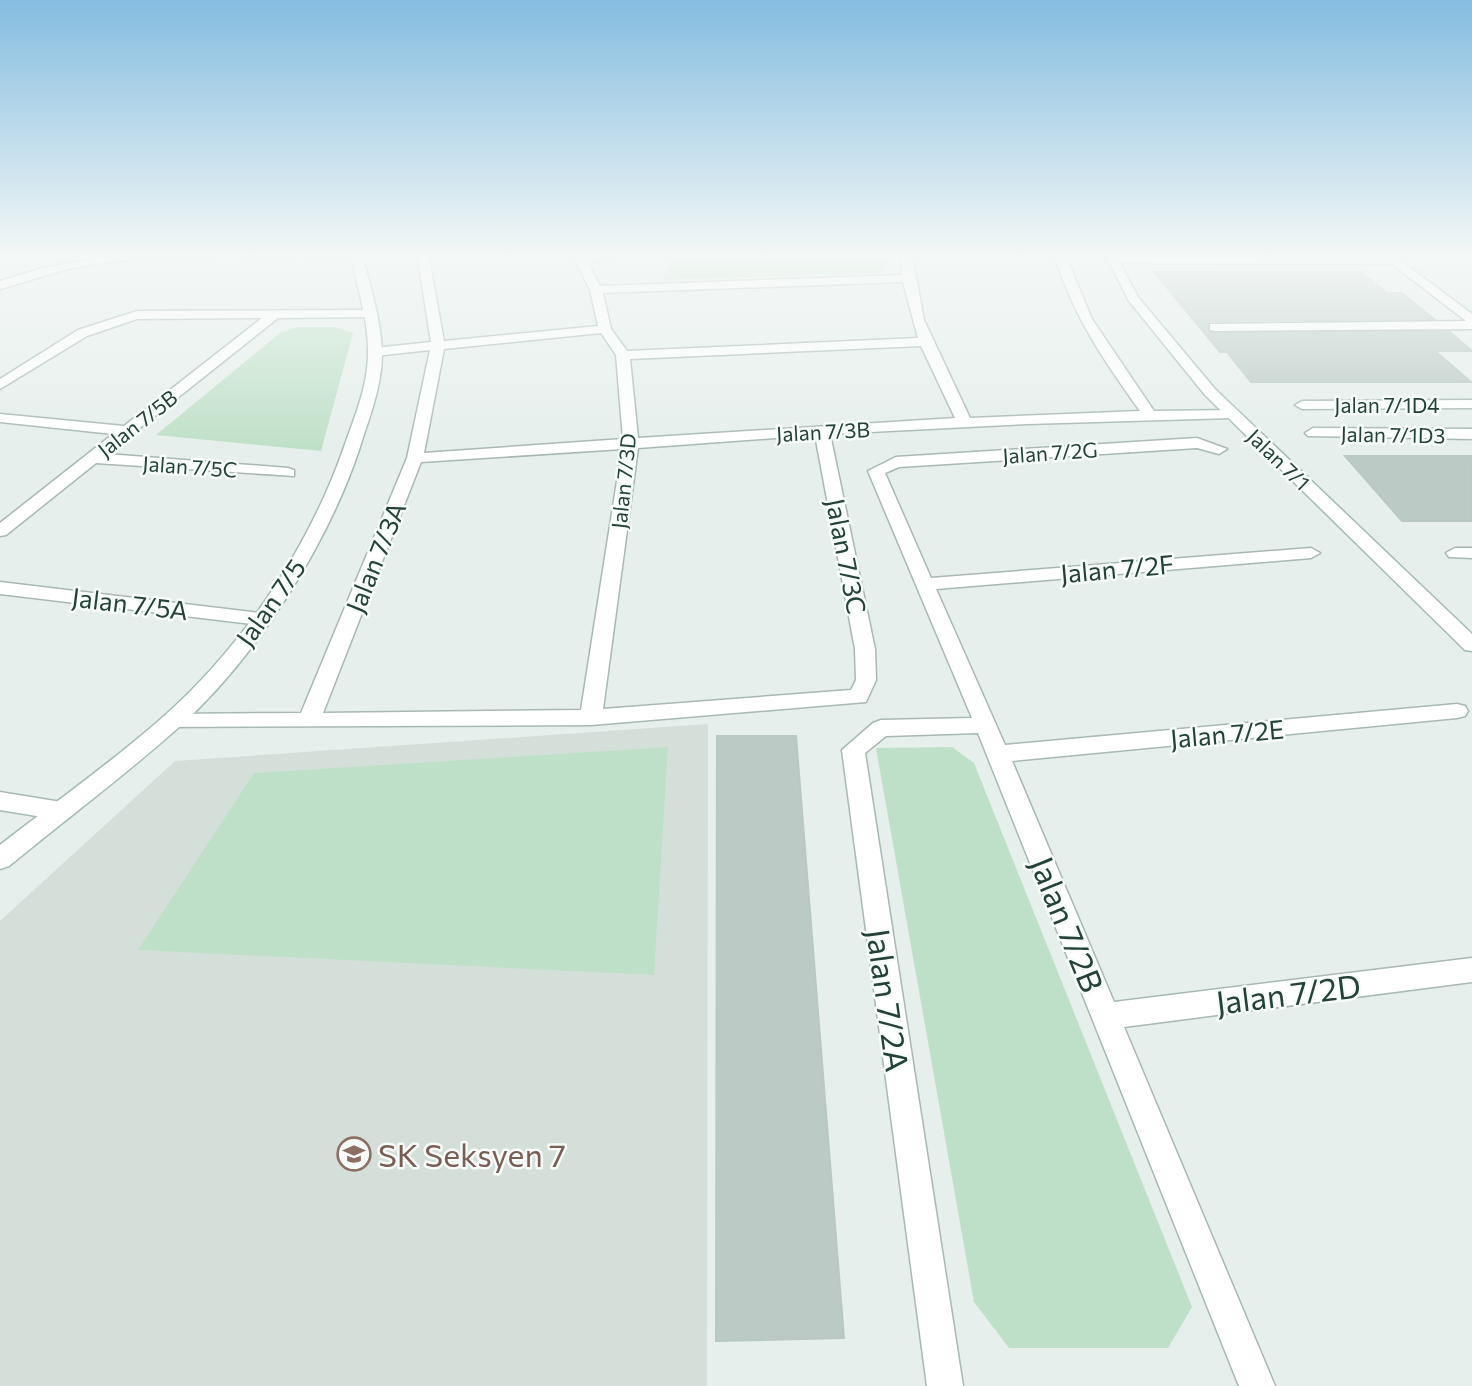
<svg xmlns="http://www.w3.org/2000/svg" width="1472" height="1386" font-family="Commissioner,sans-serif">
<style>
.built{fill:#d4dfda}
.green{fill:#bfe0c8}
.building{fill:#bbcac4;stroke:#b8c9c2;stroke-width:2}
.lines{fill:none;stroke-linecap:round;stroke-linejoin:round}
.street-casing{stroke:#a8b8b2;stroke-width:3}
.secondary-casing{stroke:#a4bbb3;stroke-width:3}
.street{fill:#fff;fill-rule:evenodd}
.secondary{fill:#fff;fill-rule:evenodd}
.labels{text-anchor:middle;dominant-baseline:central;stroke-width:5;stroke-linejoin:round;paint-order:stroke}
.far-street-label{font-size:21px;fill:#24423a;stroke:#f7fbf9}
.street-label{font-size:26px;fill:#24423a;stroke:#f7fbf9}
.near-street-label{font-size:32px;fill:#24423a;stroke:#f7fbf9}
.near-education-label{font-size:32px;fill:#785e54;stroke:#f7fbf9;text-anchor:start}
</style>
<rect width="100%" height="100%" fill="#e6efeb"/>
<polygon class="built" points="708,724 707,1386 0,1386 0,921 175,761"/>
<g class="green">
<polygon points="690,254 892,254 881,273 663,280 669,262 690,256"/>
<polygon points="297,327 335,327 353,333 321,451 156,435 280,333"/>
<polygon points="668,747 654,975 138,950 254,773"/>
<polygon points="952,747 974,763 1192,1307 1168,1348 1009,1348 974,1302 876,748"/>
</g>
<g class="building">
<polygon points="1154,272 1361,272 1387,293 1402,293 1434,319 1210,321 1208,332 1450,332 1472,351 1435,351 1471,382 1251,382 1227,352 1220,352"/>
<polygon points="1345,456 1472,456 1472,521 1402,521"/>
<polygon points="717,736 796,736 844,1338 716,1341"/>
</g>
<g class="lines">
<defs>
<g id="street">
<path d="M124,254H361L362,255L356,258C267,257 176,251 88,265C58,270 30,281 0,289V281L43,268Z"/>
<path d="M417,254H428L444,341L598,326L590,290L572,254H582L585,258L621,254L588,264L600,286L902,275L901,254H912L924,320L970,418L1140,411C1104,361 1072,314 1054,254H1065L1092,319L1154,411L1232,410L1239,414L1232,418L1027,424L830,434L875,649L876,680L866,702L591,725L163,727L160,722L163,717L171,714L301,713L407,458L430,350L375,356L368,352L375,348L431,342ZM903,282L918,338L627,351L611,329L603,293ZM601,333L616,355L623,439L424,453L444,349ZM921,346L955,418L638,438L630,359ZM815,435L855,649L856,680L851,690L603,709L638,448ZM622,449L581,710L323,713L421,462Z"/>
<polygon points="1380,254 1392,254 1472,314 1472,329 1215,331 1210,330 1210,324 1466,321 1392,264 1111,263 1105,260 1111,257 1383,258"/>
<polygon points="371,310 375,311 375,317 278,318 107,454 288,468 294,470 294,476 96,463 6,535 0,536 0,523 113,434 0,422 0,414 124,426 262,318 137,319 87,336 0,389 0,379 78,330 137,311"/>
<polygon points="1472,400 1472,408 1302,409 1295,405 1302,401"/>
<polygon points="1313,428 1472,429 1472,439 1308,436 1305,433"/>
<polygon points="1197,438 1227,449 1219,454 1197,448 899,467 885,473 931,578 1311,548 1320,553 1311,558 936,589 1005,745 1457,704 1465,706 1468,711 1465,716 1457,718 1012,761 1114,1002 1472,958 1472,982 1124,1027 1275,1386 1239,1386 978,733 886,736 865,753 963,1386 927,1386 842,750 873,723 881,720 972,718 868,471 896,457"/>
<polygon points="1455,548 1472,548 1472,558 1449,557 1446,553"/>
<polygon points="0,582 261,613 271,619 261,625 0,594"/>
<polygon points="0,792 61,802 69,805 73,811 69,817 61,820 0,810"/>
</g>
<g id="secondary">
<path d="M351,254H362C370,286 381,319 382,353C382,387 369,418 359,450C326,548 255,659 178,728C124,776 65,820 9,866L0,869V845C54,803 112,762 163,717C242,647 308,549 343,450C354,418 368,387 368,353C369,319 356,286 351,254Z"/>
<polygon points="1105,254 1115,254 1138,297 1215,389 1472,634 1472,651 1465,650 1205,395 1129,301"/>
</g>
</defs>
<use href="#street" class="street-casing"/>
<use href="#secondary" class="secondary-casing"/>
<use href="#street" class="street"/>
<use href="#secondary" class="secondary"/>
</g>
<linearGradient id="sky" x2="0" y2="1"><stop stop-color="#84bce0"/><stop offset="0.57" stop-color="#f4f8f6"/><stop offset="1" stop-color="#f4f8f6" stop-opacity="0"/></linearGradient>
<rect width="1472" height="448" fill="url(#sky)"/>
<defs>
<symbol id="school-ring" viewBox="-11 -11 22 22"><circle r="9.5" fill="#f7fbf9" stroke="#8d6e63" stroke-width="1.5"/><path d="M0-5L7-2L0 1L-7-2ZM-4 1L0 2.5L4 1V4Q0 6-4 4Z" fill="#8d6e63"/></symbol>
</defs>
<g fill-rule="evenodd">
<use href="#school-ring" x="335" y="1135" width="38" height="38"/>
</g>
<g class="labels">
<g class="far-street-label">
<text x="1387" y="404">Jalan 7/1D4</text>
<text transform="translate(137 423) rotate(-38)">Jalan 7/5B</text>
<text transform="translate(823 431) rotate(-3)">Jalan 7/3B</text>
<text transform="translate(1393 434) rotate(1)">Jalan 7/1D3</text>
<text transform="translate(1050 452) rotate(-4)">Jalan 7/2G</text>
<text transform="translate(1279 459) rotate(44)">Jalan 7/1</text>
<text transform="translate(190 466) rotate(4)">Jalan 7/5C</text>
<text transform="translate(623 481) rotate(-84)">Jalan 7/3D</text>
</g>
<g class="street-label">
<text transform="translate(847 556) rotate(79)">Jalan 7/3C</text>
<text transform="translate(375 557) rotate(-68)">Jalan 7/3A</text>
<text transform="translate(1117 568) rotate(-5)">Jalan 7/2F</text>
<text transform="translate(270 602) rotate(-55)">Jalan 7/5</text>
<text transform="translate(130 603) rotate(7)">Jalan 7/5A</text>
<text transform="translate(1227 733) rotate(-5)">Jalan 7/2E</text>
</g>
<g class="near-street-label">
<text transform="translate(1068 924) rotate(68)">Jalan 7/2B</text>
<text transform="translate(1288 993) rotate(-7)">Jalan 7/2D</text>
<text transform="translate(889 1000) rotate(82)">Jalan 7/2A</text>
</g>
<g class="near-education-label">
<text x="378" y="1154">SK Seksyen 7</text>
</g>
</g>
</svg>
